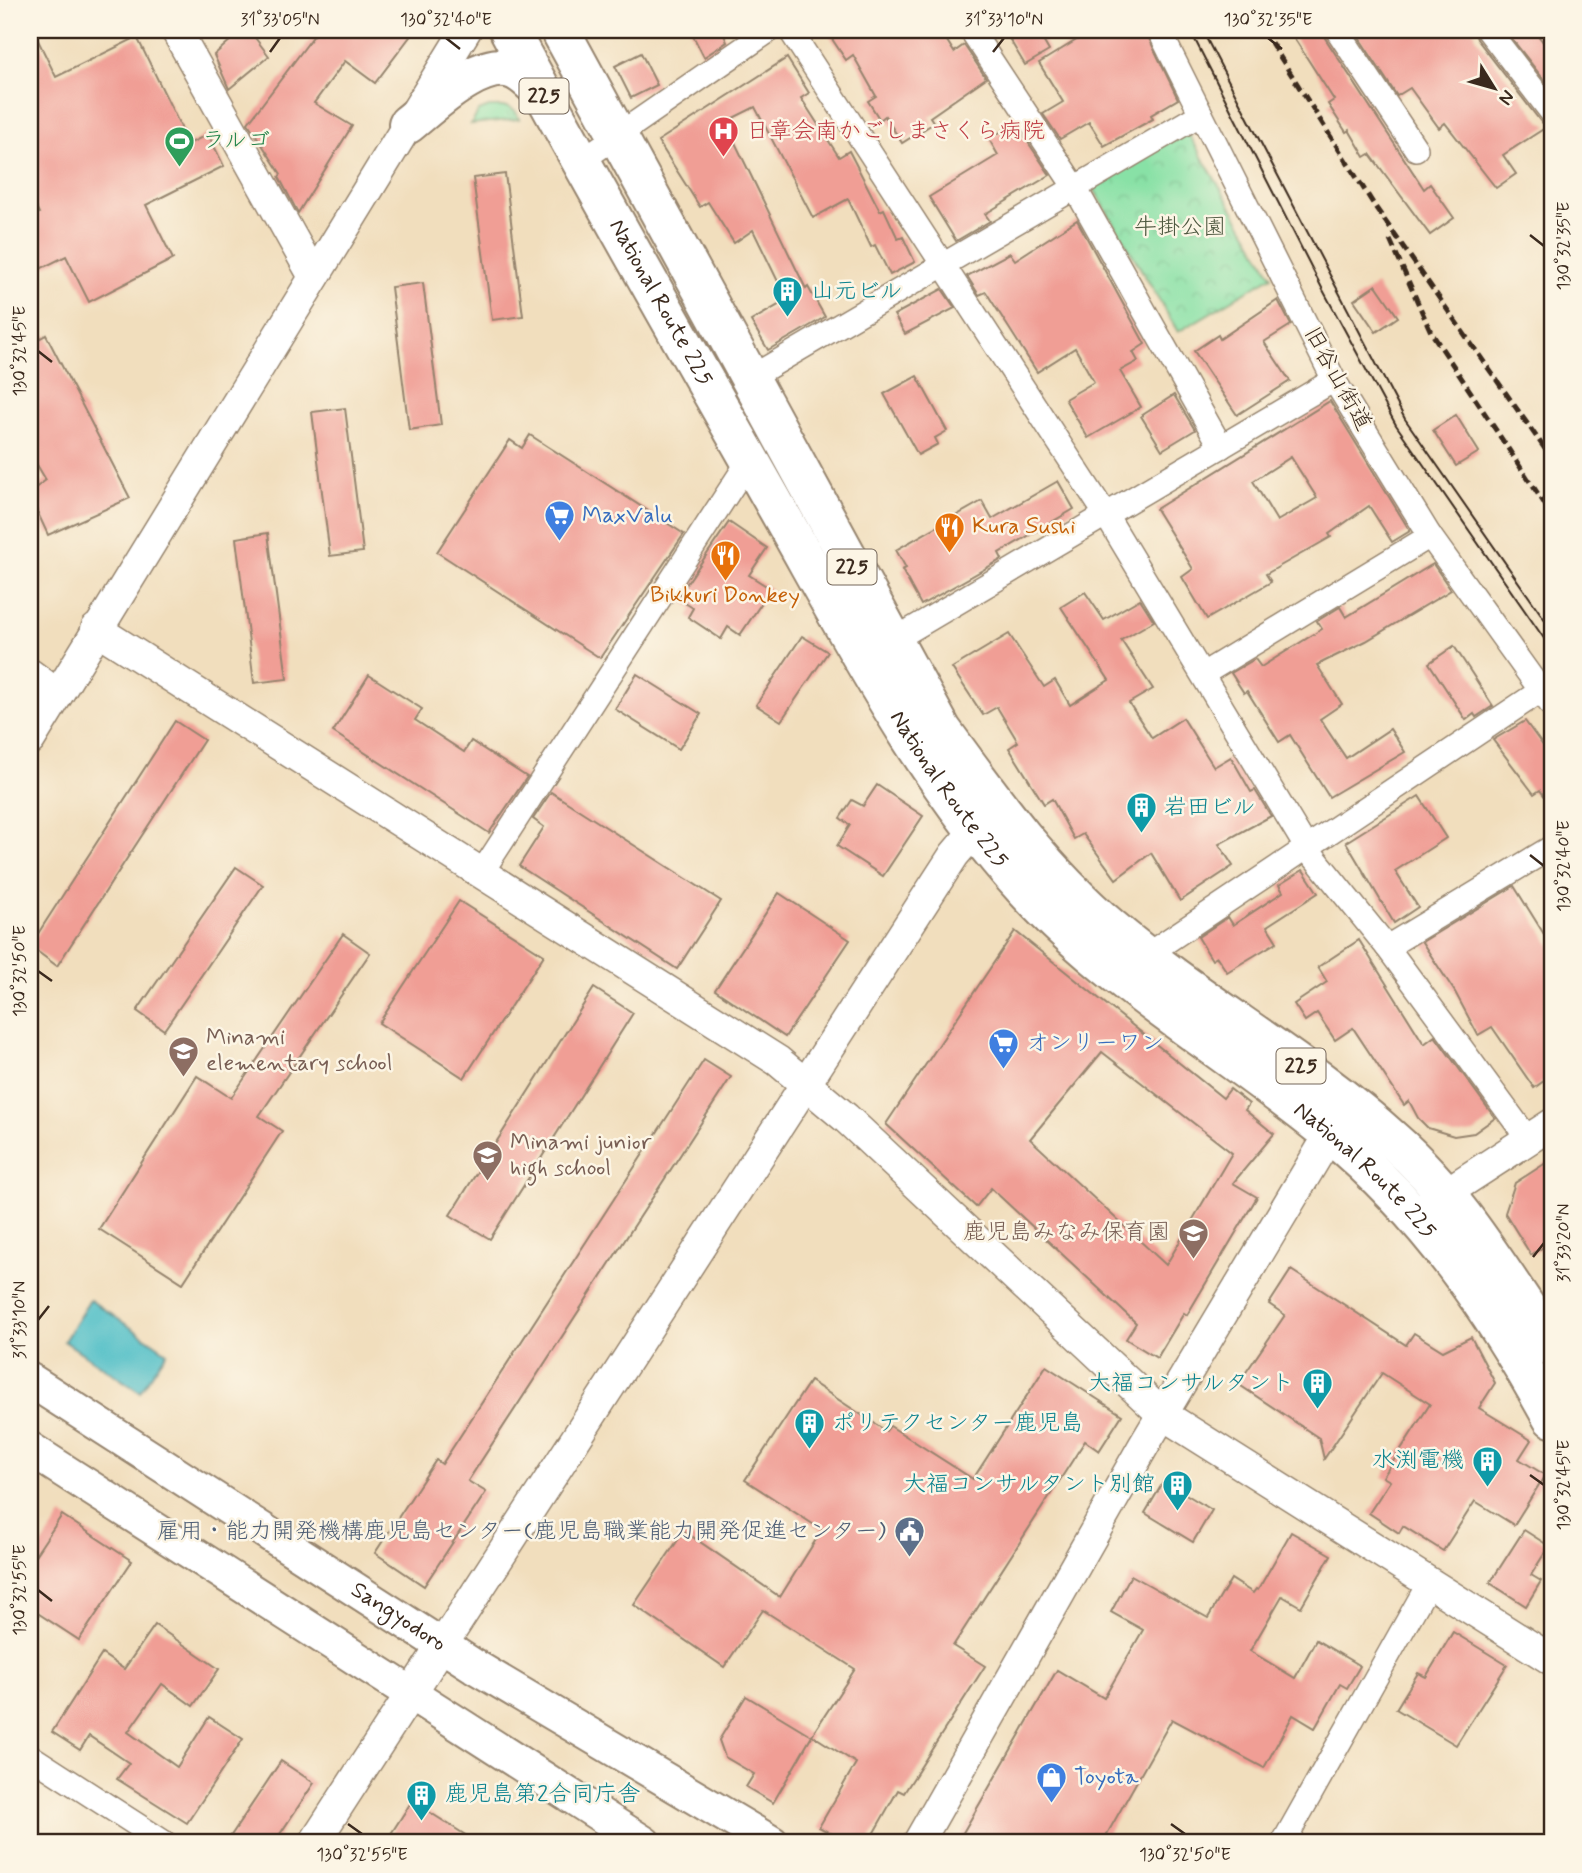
<svg xmlns="http://www.w3.org/2000/svg" width="1582" height="1873" font-family="Mynerve,'Klee One',sans-serif">
<style>
.grass{fill:url(#grass-tufts);stroke:#628662;stroke-width:2}
.park{fill:url(#park-crowns);stroke:#628662;stroke-width:2}
.water{fill:#52c0c8;stroke:#467573;stroke-width:2}
.building{fill:#f09e95;fill-rule:evenodd}
.lines{fill:none;stroke-linecap:round;stroke-linejoin:round}
.minor-casing{stroke:#96846e;stroke-width:26}
.tertiary-casing{stroke:#96846e;stroke-width:33}
.secondary-casing{stroke:#96846e;stroke-width:37}
.trunk-casing{stroke:#96846e;stroke-width:42}
.minor{stroke:#fff;stroke-width:23}
.tertiary{stroke:#fff;stroke-width:30}
.secondary{stroke:#fff;stroke-width:33}
.trunk{stroke:#fff;stroke-width:38}
.tram{stroke:#3b2a1e;stroke-width:2}
.rail{stroke:#3b2a1e;stroke-width:5;stroke-dasharray:10 5;stroke-linecap:butt}
.ticks{fill:none;stroke:#3b2a1e;stroke-width:2.5}
.labels{text-anchor:middle;dominant-baseline:central;stroke-width:5;stroke-linejoin:round;paint-order:stroke}
.shield{fill:#fcf5e5;stroke:#75675a;stroke-width:2}
.shield-label{font-size:21px;font-weight:bold;fill:#3b2a1e}
.health-label{font-size:23px;fill:#be3a42;stroke:#fcf5e5;text-anchor:start}
.leisure-label{font-size:23px;fill:#27864d;stroke:#fcf5e5;text-anchor:start}
.park-label{font-size:23px;fill:#4e5840;stroke:#fcf5e5}
.culture-label{font-size:23px;fill:#0d838f;stroke:#fcf5e5;text-anchor:start}
.street-label{font-size:23px;fill:#3b2a1e;stroke:#fcf5e5}
.shop-label{font-size:23px;fill:#366cbe;stroke:#fcf5e5;text-anchor:start}
.food-label{font-size:23px;fill:#c56008;stroke:#fcf5e5;text-anchor:start}
.education-label{font-size:23px;fill:#785e54;stroke:#fcf5e5;text-anchor:start}
.service-label{font-size:23px;fill:#4e5e75;stroke:#fcf5e5;text-anchor:end}
.neatline{fill:none;stroke:#3b2a1e;stroke-width:2.5}
.ticks-label{font-size:18px;text-anchor:middle;fill:#3b2a1e}
</style>
<defs>
<pattern id="grass-tufts" width="24" height="20" patternUnits="userSpaceOnUse" patternTransform="scale(1.75)"><rect width="24" height="20" fill="#88e1a6"/><path d="M3 7l-1-3M5 7V3M7 7l1-3M15 17l-1-3M17 17v-4M19 17l1-3" fill="none" stroke="#76c18e"/></pattern>
<pattern id="park-crowns" width="20" height="18" patternUnits="userSpaceOnUse" patternTransform="scale(1.75)"><rect width="20" height="18" fill="#88e1a6"/><path d="M2 6a3 3 0 1 1 6 0M12 15a3 3 0 1 1 6 0" fill="none" stroke="#76c18e"/></pattern>
</defs>
<rect width="100%" height="100%" fill="#fcf5e5"/>
<filter id="ink" filterUnits="userSpaceOnUse"><feTurbulence type="fractalNoise" baseFrequency=".0143" numOctaves="2"/><feDisplacementMap in="SourceGraphic" scale="14" xChannelSelector="R" yChannelSelector="G"/><feConvolveMatrix kernelMatrix="1 2 1 2 8 2 1 2 1" color-interpolation-filters="sRGB"/></filter>
<filter id="wash" filterUnits="userSpaceOnUse"><feTurbulence type="fractalNoise" baseFrequency=".00686" numOctaves="4" result="noise"/><feDisplacementMap in="SourceGraphic" scale="28" xChannelSelector="R" yChannelSelector="G"/><feGaussianBlur stdDeviation="1.57" result="paint"/><feColorMatrix in="noise" values="0 0 0 0 0 0 0 0 0 0 0 0 0 0 0 0 0 1.4 0 .05"/><feComposite in="paint" operator="in"/></filter>
<g filter="url(#wash)">
<rect width="100%" height="100%" fill="#f1debd"/>
<polygon class="grass" points="489,107 508,107 516,112 519,119 471,124 479,111"/>
<polygon class="park" points="1182,123 1272,276 1178,332 1088,179"/>
<polygon class="water" points="90,1300 167,1352 140,1392 64,1341"/>
<g id="blocks">
<g class="building">
<polygon points="30,30 33,30 56,77 137,37 189,144 208,134 224,166 146,205 173,259 89,302 66,256 30,274 30,217 39,213 30,194"/>
<polygon points="242,30 249,30 269,56 229,89 214,55"/>
<polygon points="318,30 415,30 375,83 345,61 314,103 352,126 298,213 279,177 281,174 248,123"/>
<polygon points="690,30 722,30 727,42 704,57"/>
<polygon points="826,30 940,30 954,52 964,45 986,78 930,117 934,123 902,143 885,116 880,120 868,101 876,96 853,55 846,60"/>
<polygon points="1004,30 1037,30 1049,51 1025,65"/>
<polygon points="1093,30 1145,30 1178,99 1151,115 1153,119 1104,146 1089,122 1060,139 1043,114 1063,102 1039,63"/>
<polygon points="1289,30 1323,30 1325,38 1424,189 1430,184 1454,218 1430,235 1370,154 1365,157 1349,130 1346,132 1328,104 1334,100"/>
<polygon points="1354,30 1474,30 1477,39 1541,122 1548,126 1503,155 1516,174 1496,188 1445,123 1439,128 1410,88 1397,96"/>
<polygon points="1505,30 1534,30 1552,54 1552,90"/>
<polygon points="641,53 657,85 631,98 615,66"/>
<polygon points="787,58 809,93 801,98 839,157 849,151 880,211 884,209 898,239 903,237 915,262 890,275 875,245 871,247 848,199 813,218 755,107 725,122 806,289 808,287 825,317 768,350 751,321 787,300 753,230 734,243 708,202 700,207 658,141"/>
<polygon points="1015,123 1050,175 985,214 990,221 956,241 929,197 998,155 989,139"/>
<polygon points="505,174 523,316 492,320 473,178"/>
<polygon points="1077,220 1145,344 1133,352 1138,361 1120,371 1141,407 1088,438 1065,399 1094,382 1075,348 1037,372 986,292 979,295 967,276 1010,253 1015,260"/>
<polygon points="423,283 441,425 409,430 391,287"/>
<polygon points="1376,285 1398,317 1376,332 1354,300"/>
<polygon points="942,289 955,308 905,334 894,315"/>
<polygon points="1278,300 1291,325 1264,342 1290,381 1237,415 1194,351 1218,335 1220,339"/>
<polygon points="46,335 130,498 48,535 30,496 30,492 46,480 30,453 30,344"/>
<polygon points="917,376 947,431 935,438 938,444 918,455 884,394"/>
<polygon points="1174,395 1195,430 1162,450 1141,416"/>
<path d="M1330,401L1410,531L1392,542L1369,506L1329,534L1331,537L1266,574L1271,582L1207,619L1182,577L1193,569L1156,509ZM1291,457L1317,498L1277,521L1253,481Z"/>
<polygon points="345,408 363,552 330,556 312,412"/>
<polygon points="1456,415 1479,452 1456,466 1433,430"/>
<polygon points="530,435 684,534 600,658 437,552 510,440 522,448"/>
<polygon points="1058,481 1074,509 999,553 1002,559 921,605 902,570 906,568 896,550 982,501 992,519"/>
<polygon points="729,522 767,548 749,575 771,589 740,635 728,627 721,639 688,617 693,608 677,598"/>
<polygon points="268,533 287,679 254,683 236,538"/>
<polygon points="1433,564 1451,590 1366,641 1317,665 1342,704 1320,719 1346,758 1390,729 1405,752 1329,797 1290,735 1279,742 1247,691 1244,693 1231,673 1255,659 1261,667 1322,629 1317,621 1340,607 1346,617"/>
<polygon points="1085,592 1104,620 1140,599 1154,621 1121,640 1153,689 1129,703 1152,738 1183,718 1214,767 1231,757 1251,792 1255,790 1271,816 1219,844 1233,866 1180,901 1151,853 1116,879 1083,834 1074,839 1052,799 1044,804 1009,748 1018,742 997,707 983,715 952,668 1009,634 1044,687 1055,680 1070,705 1109,680 1061,607"/>
<polygon points="802,636 828,652 781,721 756,705"/>
<polygon points="1454,646 1493,706 1476,717 1474,714 1466,720 1429,663"/>
<polygon points="637,674 701,714 679,749 615,709"/>
<polygon points="369,675 422,709 415,720 464,752 471,741 527,777 489,833 333,732"/>
<polygon points="175,721 204,740 57,966 30,946"/>
<polygon points="1525,721 1552,758 1552,807 1540,790 1534,794 1493,740"/>
<polygon points="877,785 923,816 883,876 837,846 850,825 840,818 852,800 863,806"/>
<polygon points="551,792 721,901 677,969 519,866 544,827 533,819"/>
<polygon points="1419,796 1446,838 1395,871 1418,907 1394,923 1346,842"/>
<polygon points="236,867 263,885 164,1030 137,1011"/>
<polygon points="1303,870 1318,893 1267,926 1277,942 1227,972 1217,957 1212,960 1198,937 1228,917 1233,925 1283,892 1279,885"/>
<polygon points="1514,886 1552,947 1552,1075 1534,1088 1492,1027 1478,1035 1455,992 1422,942"/>
<polygon points="779,893 850,940 785,1037 715,990"/>
<polygon points="459,901 544,955 464,1078 379,1023"/>
<path d="M1015,931L1223,1098L1230,1089L1249,1104L1245,1110L1274,1134L1233,1183L1257,1197L1187,1315L1184,1313L1157,1358L1126,1339L1136,1323L991,1188L976,1207L886,1124ZM1102,1052L1232,1153L1166,1265L1030,1139Z"/>
<polygon points="343,934 370,953 259,1116 282,1131 183,1283 99,1229 197,1076 231,1098"/>
<polygon points="1359,940 1424,1044 1435,1036 1495,1118 1474,1133 1454,1136 1428,1128 1418,1118 1409,1101 1404,1105 1353,1028 1335,1040 1317,1013 1305,1021 1294,1004 1327,982 1318,967"/>
<polygon points="594,988 633,1013 490,1239 450,1215"/>
<polygon points="704,1060 731,1077 468,1481 486,1492 424,1586 375,1553 436,1460 442,1464"/>
<polygon points="1552,1159 1552,1241 1531,1255 1505,1213 1515,1183"/>
<polygon points="1291,1270 1406,1345 1414,1333 1443,1351 1471,1337 1495,1383 1479,1408 1531,1440 1519,1459 1545,1475 1514,1525 1475,1501 1443,1551 1403,1526 1399,1533 1369,1513 1390,1481 1383,1477 1430,1404 1382,1373 1324,1459 1319,1438 1238,1384 1285,1315 1269,1304"/>
<polygon points="1046,1366 1122,1415 1099,1451 1085,1441 953,1646 985,1666 904,1793 898,1790 868,1843 848,1843 819,1827 856,1763 812,1735 855,1669 763,1610 724,1667 634,1605 684,1531 780,1597 822,1530 745,1480 810,1381 886,1431 890,1426 973,1479"/>
<polygon points="1164,1481 1212,1510 1193,1542 1145,1513"/>
<polygon points="62,1515 132,1561 79,1640 30,1608 30,1563"/>
<polygon points="1524,1530 1549,1546 1531,1575 1541,1581 1526,1606 1490,1583"/>
<polygon points="1291,1532 1331,1555 1301,1607 1282,1596 1250,1651 1295,1678 1316,1640 1360,1666 1347,1688 1340,1684 1315,1728 1293,1715 1264,1768 1172,1719 1102,1843 957,1843 1057,1670 1104,1698 1143,1630 1111,1612 1131,1575 1208,1618 1231,1579 1253,1593 1256,1589 1258,1590"/>
<polygon points="155,1625 219,1669 193,1706 162,1684 128,1732 177,1767 209,1717 243,1739 187,1823 117,1779 129,1763 89,1736 80,1750 52,1732 102,1654 124,1669"/>
<polygon points="1453,1632 1507,1665 1456,1745 1396,1709 1418,1673 1426,1677"/>
<polygon points="746,1696 812,1736 773,1803 746,1787 754,1774 725,1757 719,1740"/>
<polygon points="281,1761 314,1783 274,1843 226,1843"/>
<polygon points="412,1801 478,1843 385,1843"/>
</g>
</g>
</g>
<g filter="url(#ink)">
<use href="#blocks" fill-opacity="0" stroke="#96846e" stroke-width="2"/>
<g class="lines">
<defs>
<g id="minor">
<polyline points="790,30 1106,515 1306,847 1387,947 1528,1139"/>
<polyline points="971,30 1074,186 1221,447"/>
<polyline points="1159,30 1334,380 1430,536 1552,706"/>
<polyline points="1337,30 1416,149"/>
<polyline points="1488,30 1552,113"/>
<polyline points="582,160 770,30"/>
<polyline points="748,379 1201,114"/>
<polyline points="892,641 1334,380"/>
<polyline points="1203,674 1430,536"/>
<polyline points="482,872 750,459"/>
<polyline points="1387,947 1552,847"/>
<polyline points="1145,956 1542,690"/>
<polyline points="30,1756 165,1843"/>
<polyline points="1283,1843 1429,1583"/>
</g>
<g id="tertiary">
<polyline points="176,30 314,277"/>
<polyline points="96,629 778,1061 846,1118 1162,1414 1552,1660"/>
<polyline points="30,674 57,694"/>
<polyline points="30,740 466,30"/>
<polyline points="1429,1204 1552,1124"/>
<polyline points="314,1843 954,855 976,829"/>
<polyline points="918,1843 1144,1445 1330,1134"/>
</g>
<g id="secondary">
<path id="s1" d="M30,1380L474,1666L772,1843"/>
<polyline points="30,1449 644,1843"/>
</g>
<g id="trunk">
<path id="s2" d="M509,30C595,190 687,349 777,508C852,640 923,779 1027,892C1115,988 1231,1052 1331,1135C1425,1212 1494,1312 1552,1418"/>
<path d="M560,30L942,730C993,800 1044,871 1110,927C1201,1004 1306,1061 1394,1141C1459,1198 1503,1275 1552,1346"/>
<path d="M408,124C432,105 483,55 516,71C526,76 534,85 542,92"/>
</g>
</defs>
<use href="#minor" class="minor-casing"/>
<use href="#tertiary" class="tertiary-casing"/>
<use href="#secondary" class="secondary-casing"/>
<use href="#trunk" class="trunk-casing"/>
<use href="#minor" class="minor"/>
<use href="#tertiary" class="tertiary"/>
<use href="#secondary" class="secondary"/>
<use href="#trunk" class="trunk"/>
<g class="tram">
<polyline points="1190,30 1323,290 1396,425 1552,650"/>
<polyline points="1202,30 1405,419 1552,630"/>
</g>
<g class="rail">
<polyline points="1263,30 1376,208 1552,459"/>
<polyline points="1390,240 1431,332 1552,515"/>
</g>
</g>
</g>
<path class="ticks" d="M446,38L460,49M1268,38L1282,49M270,52L280,38M993,52L1004,38M1530,235L1544,246M38,351L52,362M1530,855L1544,866M38,971L52,981M1533,1257L1544,1243M38,1320L49,1306M1530,1475L1544,1485M38,1590L52,1601M348,1824L362,1834M1171,1824L1185,1834"/>
<defs>
<symbol id="hospital-pin" viewBox="-11 -11 22 30"><path d="M0 17L-7.5 6A9.5 9.5 0 1 1 7.5 6Z" fill="#e0444e" stroke="#fcf5e5"/><path d="M-5-5h3v3.5h4V-5h3V5h-3V1.5h-4V5h-3Z" fill="#fff"/></symbol>
<symbol id="stadium-pin" viewBox="-11 -11 22 30"><path d="M0 17L-7.5 6A9.5 9.5 0 1 1 7.5 6Z" fill="#2e9e5b" stroke="#fcf5e5"/><path d="M0-5a6.5 5 0 1 0 0 10a6.5 5 0 1 0 0-10ZM-3.5-1.8h7v3.6h-7Z" fill="#fff"/></symbol>
<symbol id="building-pin" viewBox="-11 -11 22 30"><path d="M0 17L-7.5 6A9.5 9.5 0 1 1 7.5 6Z" fill="#0f9aa8" stroke="#fcf5e5"/><path d="M-4-6H4V6H1V3H-1V6H-4ZM-2.5-4.3h1.7v1.8h-1.7ZM.8-4.3h1.7v1.8H.8ZM-2.5-1h1.7V.8h-1.7ZM.8-1h1.7V.8H.8Z" fill="#fff"/></symbol>
<symbol id="supermarket-pin" viewBox="-11 -11 22 30"><path d="M0 17L-7.5 6A9.5 9.5 0 1 1 7.5 6Z" fill="#3f7fe0" stroke="#fcf5e5"/><path d="M-6-5.5h2.5l.6 2H6L4.5 2H-2.5L-4.4-4H-6ZM-1.5 3.2a1.3 1.3 0 1 0 .1 0ZM3 3.2a1.3 1.3 0 1 0 .1 0Z" fill="#fff"/></symbol>
<symbol id="restaurant-pin" viewBox="-11 -11 22 30"><path d="M0 17L-7.5 6A9.5 9.5 0 1 1 7.5 6Z" fill="#e8710a" stroke="#fcf5e5"/><path d="M-5-6h1v4h1v-4h1v4h1v-4h1v5L-1.5 .5V6h-2V.5L-5-1ZM5-6V6H3V1.5H1.5Q1.5-4 5-6Z" fill="#fff"/></symbol>
<symbol id="school-pin" viewBox="-11 -11 22 30"><path d="M0 17L-7.5 6A9.5 9.5 0 1 1 7.5 6Z" fill="#8d6e63" stroke="#fcf5e5"/><path d="M0-5L7-2L0 1L-7-2ZM-4 1L0 2.5L4 1V4Q0 6-4 4Z" fill="#fff"/></symbol>
<symbol id="civic-pin" viewBox="-11 -11 22 30"><path d="M0 17L-7.5 6A9.5 9.5 0 1 1 7.5 6Z" fill="#5c6f8a" stroke="#fcf5e5"/><path d="M-.6-6.5H3V-4.5H.6V-3L4-1V1h2V6H-6V1h2V-1L-.6-3ZM-1.2 2.5V6h2.4V2.5Z" fill="#fff"/></symbol>
<symbol id="shop-pin" viewBox="-11 -11 22 30"><path d="M0 17L-7.5 6A9.5 9.5 0 1 1 7.5 6Z" fill="#3f7fe0" stroke="#fcf5e5"/><path d="M-5-2.5h2.3a2.7 3.5 0 0 1 5.4 0H5L5.5 6h-11ZM-1.5-2.5h3a1.5 2.3 0 0 0-3 0Z" fill="#fff"/></symbol>
</defs>
<g fill-rule="evenodd">
<use href="#hospital-pin" x="706" y="114" width="35" height="47"/>
<use href="#stadium-pin" x="162" y="124" width="35" height="47"/>
<use href="#building-pin" x="770" y="274" width="35" height="47"/>
<use href="#supermarket-pin" x="542" y="498" width="35" height="47"/>
<use href="#restaurant-pin" x="932" y="510" width="35" height="47"/>
<use href="#restaurant-pin" x="708" y="538" width="35" height="47"/>
<use href="#building-pin" x="1124" y="790" width="35" height="47"/>
<use href="#supermarket-pin" x="986" y="1026" width="35" height="47"/>
<use href="#school-pin" x="166" y="1034" width="35" height="47"/>
<use href="#school-pin" x="470" y="1138" width="35" height="47"/>
<use href="#school-pin" x="1176" y="1216" width="35" height="47"/>
<use href="#building-pin" x="1300" y="1366" width="35" height="47"/>
<use href="#building-pin" x="792" y="1406" width="35" height="47"/>
<use href="#building-pin" x="1470" y="1444" width="35" height="47"/>
<use href="#building-pin" x="1160" y="1468" width="35" height="47"/>
<use href="#civic-pin" x="892" y="1514" width="35" height="47"/>
<use href="#shop-pin" x="1034" y="1760" width="35" height="47"/>
<use href="#building-pin" x="404" y="1778" width="35" height="47"/>
</g>
<g class="labels">
<g class="shield">
<rect x="519.5" y="78.5" width="49" height="35" rx="5"/>
<rect x="827.5" y="549.5" width="49" height="35" rx="5"/>
<rect x="1276.5" y="1048.5" width="49" height="35" rx="5"/>
</g>
<g class="shield-label">
<text x="544" y="96">225</text>
<text x="852" y="567">225</text>
<text x="1301" y="1066">225</text>
</g>
<g class="health-label">
<text x="746" y="132">日章会南かごしまさくら病院</text>
</g>
<g class="leisure-label">
<text x="202" y="141">ラルゴ</text>
</g>
<g class="park-label">
<text x="1180" y="228">牛掛公園</text>
</g>
<g class="culture-label">
<text x="811" y="292">山元ビル</text>
<text x="1164" y="808">岩田ビル</text>
<text x="1294" y="1384" text-anchor="end">大福コンサルタント</text>
<text x="832" y="1424">ポリテクセンター鹿児島</text>
<text x="1464" y="1461" text-anchor="end">水渕電機</text>
<text x="1155" y="1485" text-anchor="end">大福コンサルタント別館</text>
<text x="445" y="1795">鹿児島第2合同庁舎</text>
</g>
<g class="street-label">
<text stroke="none"><textPath href="#s2" startOffset="312">National Route 225</textPath></text>
<text transform="translate(1337 379) rotate(61)">旧谷山街道</text>
<text stroke="none"><textPath href="#s2" startOffset="878">National Route 225</textPath></text>
<text stroke="none"><textPath href="#s2" startOffset="1446">National Route 225</textPath></text>
<text stroke="none"><textPath href="#s1" startOffset="438">Sangyodoro</textPath></text>
</g>
<g class="shop-label">
<text x="582" y="516">MaxValu</text>
<text x="1026" y="1044">オンリーワン</text>
<text x="1074" y="1778">Toyota</text>
</g>
<g class="food-label">
<text x="972" y="527">Kura Sushi</text>
<text x="725" y="596" text-anchor="middle">Bikkuri Donkey</text>
</g>
<g class="education-label">
<text x="206" y="1038">Minami<tspan x="206" dy="26">elementary school</tspan></text>
<text x="510" y="1143">Minami junior<tspan x="510" dy="26">high school</tspan></text>
<text x="1170" y="1233" text-anchor="end">鹿児島みなみ保育園</text>
</g>
<g class="service-label">
<text x="886" y="1532">雇用・能力開発機構鹿児島センター(鹿児島職業能力開発促進センター)</text>
</g>
</g>
<rect width="1582" height="1873" fill="none" stroke="#fcf5e5" stroke-width="77"/>
<g transform="translate(1494 88) rotate(127)" stroke="#fcf5e5" stroke-width="5" paint-order="stroke">
<path d="M0-5L12 26L0 18L-12 26Z" fill="#3b2a1e"/>
<text y="-10" font-size="19" font-weight="bold" text-anchor="middle" fill="#3b2a1e">N</text>
</g>
<rect x="38" y="38" width="1506" height="1796" class="neatline"/>
<g class="ticks-label">
<text x="280" y="25">31°33'05"N</text>
<text x="446" y="25">130°32'40"E</text>
<text x="1004" y="25">31°33'10"N</text>
<text x="1268" y="25">130°32'35"E</text>
<text transform="translate(1563 246) rotate(-90)" y="6">130°32'35"E</text>
<text transform="translate(19 351) rotate(-90)" y="6">130°32'45"E</text>
<text transform="translate(1563 866) rotate(-90)" y="6">130°32'40"E</text>
<text transform="translate(19 971) rotate(-90)" y="6">130°32'50"E</text>
<text transform="translate(1563 1243) rotate(-90)" y="6">31°33'20"N</text>
<text transform="translate(19 1320) rotate(-90)" y="6">31°33'10"N</text>
<text transform="translate(1563 1485) rotate(-90)" y="6">130°32'45"E</text>
<text transform="translate(19 1590) rotate(-90)" y="6">130°32'55"E</text>
<text x="362" y="1860">130°32'55"E</text>
<text x="1185" y="1860">130°32'50"E</text>
</g>
</svg>
